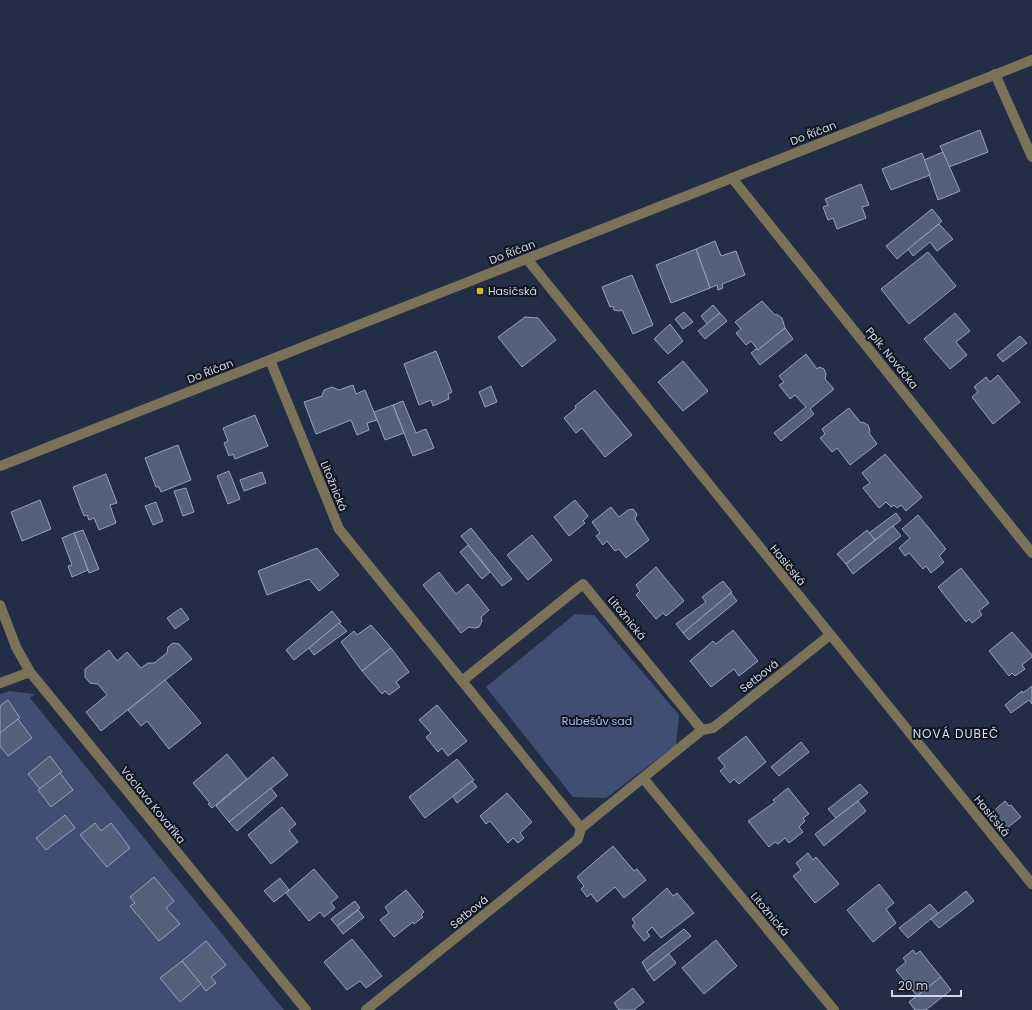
<svg xmlns="http://www.w3.org/2000/svg" width="1032" height="1010" font-family="Poppins,sans-serif">
<style>
.green{fill:#404e73}
.building{fill:#55607b;stroke:#96a3c1}
.lines{fill:none;stroke-linecap:round;stroke-linejoin:round}
.minor{stroke:#7a7358;stroke-width:10}
.poi-dot{fill:#d4b635;stroke:#121621;stroke-width:1.5}
.labels{text-anchor:middle;dominant-baseline:central;stroke-width:4;stroke-linejoin:round;paint-order:stroke}
.street-label{font-size:11px;fill:#d0d7e7;stroke:#121621}
.poi-label{font-size:11px;fill:#d0d7e7;stroke:#121621;text-anchor:start}
.park-label{font-size:11px;fill:#a5beff;stroke:#121621}
.neighbourhood-label{font-size:12px;letter-spacing:1px;fill:#d2dfff;stroke:#121621}
</style>
<rect width="100%" height="100%" fill="#242d46"/>
<g class="green">
<polygon points="575,614 594,615 679,715 676,745 606,798 573,797 486,687"/>
<polygon points="9,691 35,694 30,698 284,1010 0,1010 0,694"/>
</g>
<g class="building">
<polygon points="980,130 988,152 949,167 940,146"/>
<polygon points="943,152 960,191 938,200 924,160"/>
<polygon points="922,153 930,175 891,190 882,169"/>
<polygon points="861,184 869,205 862,207 866,218 837,229 833,218 828,220 823,207 828,205 825,199"/>
<polygon points="932,209 942,221 897,259 886,246"/>
<polygon points="939,224 953,239 937,251 930,242 913,256 908,249"/>
<polygon points="715,241 721,256 736,251 745,275 722,284 723,288 718,290 717,285 710,288 696,249"/>
<polygon points="696,249 710,288 671,303 656,265"/>
<polygon points="928,252 956,286 909,324 881,289"/>
<polygon points="632,275 653,325 633,334 622,310 619,311 614,310 613,306 610,307 602,287"/>
<polygon points="762,301 775,315 776,314 782,318 785,328 758,350 751,341 746,345 736,333 741,329 735,322"/>
<polygon points="713,305 720,313 707,324 701,316"/>
<polygon points="684,312 693,322 683,329 675,319"/>
<polygon points="720,313 727,321 705,339 698,331"/>
<polygon points="955,313 970,331 956,342 967,355 950,369 924,339"/>
<polygon points="525,317 538,318 556,340 522,367 498,337"/>
<polygon points="670,324 683,341 668,354 654,339"/>
<polygon points="785,328 793,339 760,365 751,353 756,349 758,350"/>
<polygon points="1020,336 1027,343 1003,362 997,355"/>
<polygon points="436,351 452,392 448,394 449,399 433,406 431,400 419,405 404,364"/>
<polygon points="806,354 817,369 819,367 824,369 826,374 825,379 834,389 810,409 814,414 781,441 774,433 806,407 795,395 790,399 779,385 784,382 779,376"/>
<polygon points="683,361 708,391 683,411 658,382"/>
<polygon points="998,375 1020,402 993,424 972,397 978,392 974,387 986,377 990,382"/>
<polygon points="353,385 356,394 365,390 377,420 367,423 369,430 357,435 351,420 316,434 304,402 322,396 324,390 332,387 339,390"/>
<polygon points="491,386 497,402 485,407 479,392"/>
<polygon points="595,390 632,435 605,457 582,428 576,433 564,418 576,408 575,406"/>
<polygon points="403,401 416,433 426,429 434,448 413,456 393,405"/>
<polygon points="393,405 404,433 385,440 374,412"/>
<polygon points="849,408 861,423 863,422 868,425 870,431 869,433 877,444 850,465 837,448 832,452 820,438 825,434 822,429"/>
<polygon points="255,415 268,446 235,459 233,454 229,456 224,443 228,441 223,428"/>
<polygon points="178,445 191,480 161,492 159,487 156,487 145,458"/>
<polygon points="885,454 922,497 906,511 901,505 897,508 894,505 891,507 886,502 879,508 863,488 870,483 862,473"/>
<polygon points="229,471 240,499 228,504 217,476"/>
<polygon points="262,472 266,483 244,491 240,480"/>
<polygon points="106,474 117,503 110,505 116,523 99,530 94,518 89,520 87,515 84,516 73,487"/>
<polygon points="186,488 194,512 183,516 174,491"/>
<polygon points="40,500 51,529 22,541 11,512"/>
<polygon points="575,500 588,516 583,521 585,523 569,536 554,517"/>
<polygon points="156,502 163,521 153,525 145,506"/>
<polygon points="611,507 619,517 628,510 633,509 637,514 635,519 649,540 626,558 619,549 615,551 607,541 603,545 596,536 600,533 592,522"/>
<polygon points="896,513 901,520 875,540 869,533"/>
<polygon points="918,515 946,549 939,556 944,562 931,573 926,566 923,569 909,553 905,556 899,548 910,538 902,529"/>
<polygon points="893,526 901,536 853,574 846,564"/>
<polygon points="471,528 512,579 502,586 461,536"/>
<polygon points="83,530 99,569 89,573 74,533"/>
<polygon points="867,530 875,540 846,564 837,554"/>
<polygon points="74,533 88,570 72,577 68,566 72,565 62,538"/>
<polygon points="532,535 552,560 528,580 507,555"/>
<polygon points="468,545 490,572 482,579 460,552"/>
<polygon points="317,548 339,575 319,591 309,579 267,595 258,571"/>
<polygon points="656,567 684,601 666,616 663,613 656,619 636,595 640,591 636,585"/>
<polygon points="961,568 989,603 979,611 982,615 972,623 969,619 966,622 938,587"/>
<polygon points="439,572 456,594 468,584 489,610 481,617 482,621 479,627 475,628 469,627 461,633 423,585"/>
<polygon points="723,581 732,592 683,633 676,624 706,602 702,597"/>
<polygon points="731,593 737,601 689,640 683,633"/>
<polygon points="181,608 189,619 175,629 167,618"/>
<polygon points="332,611 341,622 294,660 286,650"/>
<polygon points="339,623 347,631 314,655 309,648"/>
<polygon points="371,625 391,648 362,671 341,642 354,631 357,635"/>
<polygon points="733,630 758,661 739,676 734,669 711,687 690,661 713,641 716,644"/>
<polygon points="1012,632 1032,655 1032,657 1022,665 1025,669 1015,676 1012,673 1009,676 989,651"/>
<polygon points="173,643 179,644 192,659 101,731 86,712 107,695 98,684 90,683 85,677 85,669 109,650 117,661 127,652 141,668 148,663 154,663 167,653 168,647"/>
<polygon points="391,648 409,672 396,682 400,687 389,695 385,691 382,694 362,671"/>
<polygon points="165,680 201,723 169,749 147,721 141,726 128,710"/>
<polygon points="1032,686 1032,704 1029,700 1011,713 1005,705 1022,691 1023,693"/>
<polygon points="8,700 20,718 0,733 0,706"/>
<polygon points="437,705 467,741 448,756 442,748 438,752 426,737 431,733 419,720"/>
<polygon points="18,719 32,738 8,756 0,746 0,733"/>
<polygon points="746,736 766,762 739,784 734,779 730,783 720,771 725,767 718,758"/>
<polygon points="801,742 809,752 779,776 771,767"/>
<polygon points="227,754 247,779 212,808 208,804 210,803 193,783"/>
<polygon points="50,756 62,772 40,789 28,774"/>
<polygon points="273,757 288,775 229,822 216,806"/>
<polygon points="457,759 474,780 425,818 409,797"/>
<polygon points="60,773 73,790 51,807 38,790"/>
<polygon points="472,781 477,787 457,803 453,796"/>
<polygon points="860,784 868,793 836,818 828,809"/>
<polygon points="271,788 277,796 237,831 229,822"/>
<polygon points="788,788 809,814 803,818 805,821 799,827 803,832 789,843 785,838 778,844 775,842 769,847 748,821 775,802 773,800"/>
<polygon points="507,793 532,822 520,833 524,838 518,843 513,838 508,843 490,821 486,824 480,816"/>
<polygon points="858,801 866,811 824,846 815,834"/>
<polygon points="1005,801 1009,806 1011,805 1021,817 1002,832 989,815"/>
<polygon points="282,807 296,824 289,830 298,842 271,864 248,835"/>
<polygon points="65,815 75,828 46,850 36,838"/>
<polygon points="95,823 101,831 111,823 130,848 107,867 80,835"/>
<polygon points="613,846 634,871 637,869 646,880 624,898 615,887 597,902 591,894 587,897 581,889 584,886 577,877"/>
<polygon points="808,853 813,860 816,857 839,884 815,903 793,876 801,870 796,863"/>
<polygon points="314,869 338,897 331,903 335,908 324,917 320,912 309,921 286,893"/>
<polygon points="154,877 174,901 166,908 180,924 159,941 130,906 135,903 130,897"/>
<polygon points="280,878 289,890 274,902 264,891"/>
<polygon points="879,884 894,903 886,909 896,923 873,942 847,910"/>
<polygon points="667,888 673,896 677,893 694,913 661,938 652,927 647,932 650,936 644,941 632,926 635,923 632,919"/>
<polygon points="406,890 424,912 421,915 423,917 414,924 413,922 394,937 380,920 389,913 385,907"/>
<polygon points="966,891 974,901 939,928 931,919"/>
<polygon points="355,901 360,908 337,926 331,919"/>
<polygon points="930,904 938,913 908,938 899,928"/>
<polygon points="358,910 364,917 343,934 337,926"/>
<polygon points="684,929 691,936 647,971 642,962"/>
<polygon points="352,939 382,976 366,988 360,981 347,990 324,962"/>
<polygon points="716,940 737,966 704,994 682,968"/>
<polygon points="206,941 226,965 211,977 216,983 206,991 182,961"/>
<polygon points="913,950 916,954 920,951 941,977 917,996 896,970 906,962 903,958"/>
<polygon points="669,954 676,963 654,981 647,971"/>
<polygon points="182,961 201,984 180,1002 160,978"/>
<polygon points="941,977 951,990 926,1010 915,1010 909,1002"/>
<polygon points="633,988 644,1002 634,1010 619,1010 614,1003"/>
</g>
<g class="lines">
<g class="minor">
<polyline points="995,74 1032,157"/>
<polyline points="732,178 1032,553"/>
<polyline points="527,259 1032,884"/>
<polyline points="270,360 339,529 462,681"/>
<polyline points="0,466 1032,60"/>
<polygon points="583,584 702,730 581,828 462,681"/>
<polyline points="0,605 16,647 30,672 306,1010"/>
<polyline points="0,683 30,672"/>
<polyline points="702,730 713,728 830,635"/>
<polyline points="643,778 834,1010"/>
<polyline points="366,1010 578,839 581,828"/>
</g>
</g>
<rect class="poi-dot" x="476" y="287" width="8" height="8" rx="2"/>
<g class="labels">
<g class="street-label">
<text transform="translate(813 133) rotate(-21)">Do Říčan</text>
<text transform="translate(512 252) rotate(-21)">Do Říčan</text>
<text transform="translate(892 358) rotate(51)">Pplk. Nováčka</text>
<text transform="translate(210 371) rotate(-21)">Do Říčan</text>
<text transform="translate(334 486) rotate(68)">Litožnická</text>
<text transform="translate(788 565) rotate(51)">Hasičská</text>
<text transform="translate(627 618) rotate(51)">Litožnická</text>
<text transform="translate(759 676) rotate(-38)">Setbová</text>
<text transform="translate(153 805) rotate(51)">Václava Kovaříka</text>
<text transform="translate(992 816) rotate(51)">Hasičská</text>
<text transform="translate(469 912) rotate(-39)">Setbová</text>
<text transform="translate(770 914) rotate(50)">Litožnická</text>
</g>
<g class="poi-label">
<text x="488" y="291">Hasičská</text>
</g>
<g class="park-label">
<text x="597" y="721">Rubešův sad</text>
</g>
<g class="neighbourhood-label">
<text x="956" y="733">NOVÁ DUBEČ</text>
</g>
</g>
<path d="M892 990v6h69v-6" fill="none" stroke="#d0d7e7" stroke-width="2"/>
<text x="898" y="990" font-size="12" fill="#d0d7e7" stroke="#121621" stroke-width="3" paint-order="stroke">20 m</text>
</svg>
